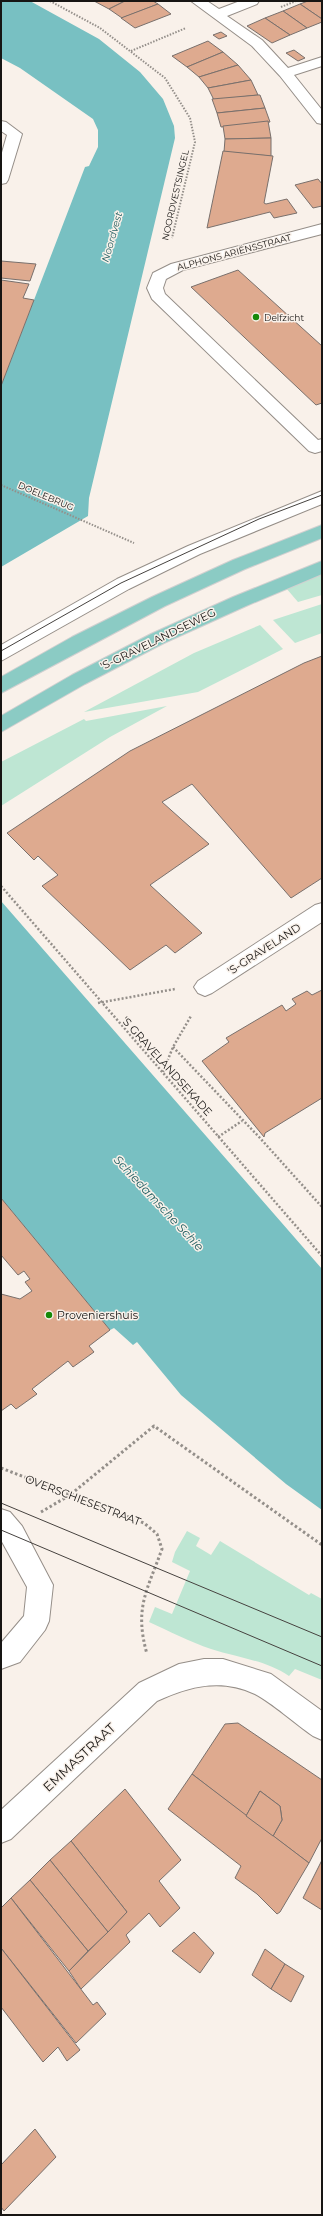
<svg xmlns="http://www.w3.org/2000/svg" width="323" height="2216" font-family="Montserrat,sans-serif">
<style>
.green{fill:#bee6d3}
.water{fill:#78c0c2}
.building{fill:#deaa8f;stroke:#79706c}
.lines{fill:none;stroke-linecap:round;stroke-linejoin:round}
.minor-casing{stroke:#958e88;stroke-width:2}
.major-casing{stroke:#d1d0d0;stroke-width:2}
.path-far2{stroke:#948f8a;stroke-width:2;stroke-dasharray:1.5 1.5;stroke-linecap:butt}
.path-far1{stroke:#948f8a;stroke-width:2.5;stroke-dasharray:2 2;stroke-linecap:butt}
.path{stroke:#948f8a;stroke-width:3;stroke-dasharray:2.5 2.5;stroke-linecap:butt}
.minor{fill:#fff;fill-rule:evenodd}
.major{fill:#8bcbc4;fill-rule:evenodd}
.tram{stroke:#46423f;stroke-width:1}
.poi-dot{fill:#168909;stroke:#f9f1ea;stroke-width:1.5}
.labels{text-anchor:middle;dominant-baseline:central;stroke-width:3;stroke-linejoin:round;paint-order:stroke}
.far-street-label{font-size:9px;fill:#171513;stroke:#f9f1ea}
.far-poi-label{font-size:9px;fill:#171513;stroke:#f9f1ea;text-anchor:start}
.far-water-label{font-size:10px;font-style:italic;fill:#256163;stroke:#f9f1ea}
.street-label{font-size:11px;fill:#171513;stroke:#f9f1ea}
.poi-label{font-size:11px;fill:#171513;stroke:#f9f1ea;text-anchor:start}
.water-label{font-size:12px;font-style:italic;fill:#256163;stroke:#f9f1ea}
.near-street-label{font-size:13px;fill:#171513;stroke:#f9f1ea}
</style>
<rect width="100%" height="100%" fill="#f9f1ea"/>
<g class="green">
<polygon points="322,574 322,595 298,602 286,588"/>
<polygon points="322,604 322,633 295,643 273,620"/>
<polygon points="260,625 283,649 198,692 84,712 194,653"/>
<polygon points="167,706 110,737 1,806 1,762 84,719 86,721"/>
<path d="M187,1531L200,1538L196,1546L211,1555L220,1541L309,1595L311,1593L322,1599V1680L295,1669L289,1676C265,1660 239,1658 211,1649C190,1642 169,1631 149,1622L155,1607L172,1614L190,1571L172,1562L175,1552Z"/>
</g>
<g class="water">
<polygon points="1,1 30,1 99,39 140,72 163,99 174,126 175,138 89,498 88,516 1,567 1,386 85,167 89,166 98,147 98,130 93,119 20,68 1,58"/>
<polygon points="1,901 322,1269 322,1510 286,1484 181,1395 137,1342 133,1345 114,1328 110,1330 1,1198"/>
</g>
<g class="building">
<polygon points="94,1 125,1 109,9"/>
<polygon points="125,1 153,1 158,4 122,18 109,9"/>
<polygon points="308,1 322,1 322,19 300,4"/>
<polygon points="158,4 171,14 135,28 121,18"/>
<polygon points="300,4 322,19 322,22 307,28 283,11"/>
<polygon points="283,11 307,28 290,35 265,18"/>
<polygon points="265,18 290,35 272,43 247,26"/>
<polygon points="221,32 227,36 219,39 213,35"/>
<polygon points="208,41 223,52 187,67 172,56"/>
<polygon points="294,50 305,58 298,61 286,53"/>
<polygon points="223,52 238,65 199,77 187,67"/>
<polygon points="238,65 251,80 208,88 199,77"/>
<polygon points="251,80 258,95 214,100 208,88"/>
<polygon points="258,95 260,95 265,108 217,113 212,99"/>
<polygon points="265,108 270,122 221,127 217,113"/>
<polygon points="268,121 271,138 225,139 223,126"/>
<polygon points="271,138 271,156 224,152 225,139"/>
<polygon points="223,151 273,156 264,203 266,204 287,199 297,213 274,218 270,212 207,228"/>
<polygon points="318,179 322,184 322,206 313,208 295,185"/>
<polygon points="1,261 36,264 30,281 1,278"/>
<polygon points="238,270 322,346 322,403 316,405 191,287"/>
<polygon points="1,280 29,284 23,298 34,300 1,386"/>
<polygon points="322,656 322,878 291,898 192,784 162,802 209,844 150,885 202,933 175,953 166,945 130,970 42,886 58,875 38,856 34,860 7,833 130,751 304,663"/>
<polygon points="322,990 322,1098 265,1133 264,1137 202,1061 229,1042 226,1038 282,1005 286,1011 296,1004 292,999 307,991 312,995"/>
<polygon points="1,1198 110,1330 89,1346 94,1352 73,1367 68,1361 32,1389 37,1394 16,1409 11,1404 1,1411 1,1294 20,1299 32,1291 25,1282 30,1279 24,1271 18,1275 1,1255"/>
<polygon points="238,1723 322,1780 322,1838 309,1863 273,1836 282,1820 280,1806 260,1791 246,1816 192,1774 225,1724"/>
<polygon points="192,1774 309,1863 280,1912 277,1914 257,1894 235,1878 241,1866 168,1809"/>
<polygon points="125,1789 181,1860 159,1881 180,1908 160,1927 149,1913 126,1935 130,1942 81,1989 69,1971 127,1912 71,1841"/>
<polygon points="260,1791 280,1806 282,1820 273,1836 246,1816"/>
<polygon points="71,1841 127,1912 108,1932 50,1860"/>
<polygon points="50,1860 108,1932 88,1951 30,1880"/>
<polygon points="322,1860 322,1910 303,1898"/>
<polygon points="30,1880 88,1951 69,1971 11,1898"/>
<polygon points="11,1898 93,2005 97,2002 106,2014 76,2043 1,1948 1,1908"/>
<polygon points="194,1932 214,1953 200,1973 172,1951"/>
<polygon points="1,1948 80,2050 67,2061 58,2047 43,2062 1,2007"/>
<polygon points="265,1949 285,1964 271,1989 252,1975"/>
<polygon points="285,1964 304,1976 291,2002 271,1989"/>
<polygon points="35,2129 56,2157 4,2211 1,2207 1,2165"/>
</g>
<g class="lines">
<defs>
<g id="minor">
<polygon points="191,1 207,1 219,9 240,1 259,1 257,4 227,16 262,40 288,68 322,57 322,66 294,75 322,110 322,124 317,123 280,76 252,46"/>
<polygon points="1,121 6,122 22,134 8,180 6,183 1,184 1,156 7,135 1,131"/>
<polygon points="322,224 322,234 183,270 166,279 163,288 165,294 318,440 322,439 322,451 315,453 309,451 152,299 147,288 153,273 171,264"/>
<polygon points="322,491 322,504 200,554 129,589 1,661 1,645 117,579 188,546"/>
<polygon points="322,903 322,922 212,993 205,996 198,993 194,987 198,981 315,905"/>
<polygon points="1,1509 10,1512 22,1526 53,1585 49,1621 45,1630 20,1662 1,1669 1,1643 24,1616 27,1587 1,1540"/>
<path d="M204,1659H223L271,1674L322,1711V1740L313,1736C297,1725 271,1702 255,1694C221,1678 190,1686 157,1701L11,1839L1,1843V1810L139,1683L179,1664Z"/>
</g>
<g id="major">
<polygon points="322,525 322,538 245,569 165,606 1,693 1,677 72,637 152,597 233,560"/>
<polygon points="322,561 322,574 246,606 164,643 85,684 1,732 1,716 72,675 151,634 233,597"/>
</g>
</defs>
<use href="#minor" class="minor-casing"/>
<use href="#major" class="major-casing"/>
<g class="path-far2">
<polyline points="50,1 100,28 165,78 190,118 195,142 172,238"/>
<polyline points="281,7 296,1"/>
<polyline points="131,51 186,28"/>
<polyline points="1,485 134,543"/>
</g>
<g class="path-far1">
<polyline points="1,886 322,1256"/>
<polyline points="98,1003 175,989"/>
<polyline points="173,1047 260,1138 322,1207"/>
<polyline points="163,1072 173,1047 191,1016"/>
<polyline points="218,1137 242,1121"/>
</g>
<g class="path">
<path d="M1,1468L144,1523L157,1534L162,1549C147,1591 134,1608 147,1654"/>
<polyline points="41,1512 70,1495 154,1426 322,1545"/>
</g>
<use href="#minor" class="minor"/>
<use href="#major" class="major"/>
<g class="tram">
<polyline points="1,651 121,583 259,519 322,495"/>
<polyline points="1,1503 322,1637"/>
<polyline points="1,1530 322,1666"/>
</g>
</g>
<g class="poi-dot">
<circle cx="256" cy="317" r="4"/>
<circle cx="49" cy="1315" r="4"/>
</g>
<g class="labels">
<g class="far-street-label">
<text transform="translate(175 195) rotate(-77)">NOORDVESTSINGEL</text>
<text transform="translate(234 252) rotate(-15)">ALPHONS ARIËNSSTRAAT</text>
<text transform="translate(46 496) rotate(23)">DOELEBRUG</text>
</g>
<g class="far-poi-label">
<text x="264" y="317">Delfzicht</text>
</g>
<g class="far-water-label">
<text transform="translate(112 237) rotate(-74)">Noordvest</text>
</g>
<g class="street-label">
<text transform="translate(158 639) rotate(-26)">'S-GRAVELANDSEWEG</text>
<text transform="translate(264 949) rotate(-33)">'S-GRAVELAND</text>
<text transform="translate(167 1066) rotate(48)">'S GRAVELANDSEKADE</text>
<text transform="translate(83 1500) rotate(21)">OVERSCHIESESTRAAT</text>
</g>
<g class="poi-label">
<text x="57" y="1315">Proveniershuis</text>
</g>
<g class="water-label">
<text transform="translate(159 1203) rotate(47)">Schiedamsche Schie</text>
</g>
<g class="near-street-label">
<text transform="translate(79 1757) rotate(-43)">EMMASTRAAT</text>
</g>
</g>
<rect width="323" height="2216" fill="none" stroke="#171513" stroke-width="4"/>
</svg>
